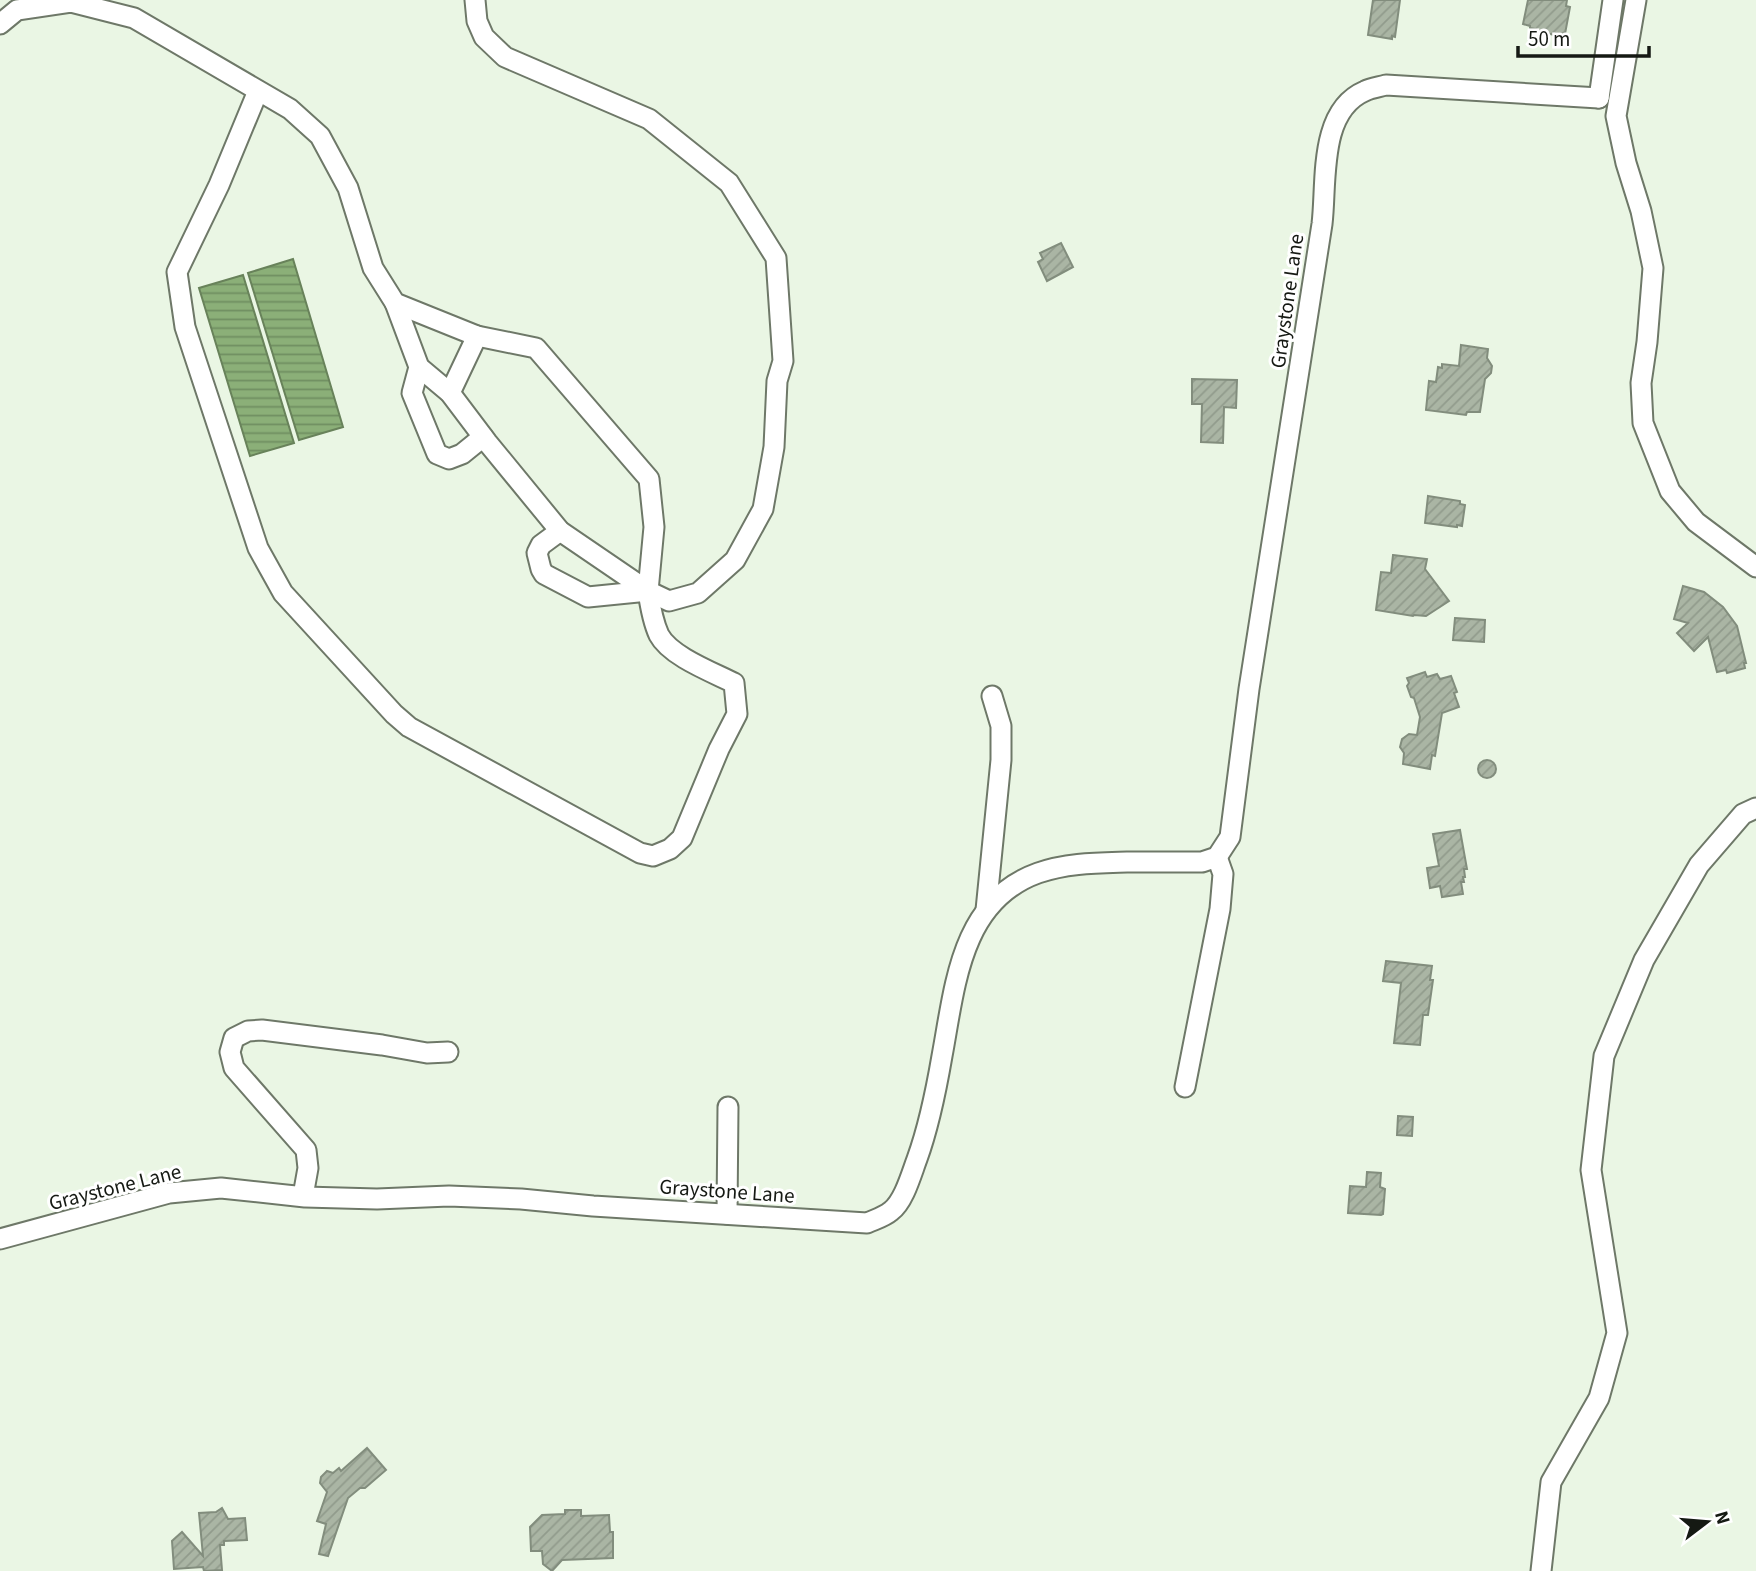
<svg xmlns="http://www.w3.org/2000/svg" width="1756" height="1571" font-family="'Source Sans 3',sans-serif">
<style>
.water{fill:url(#water-rules);stroke:#68825a;stroke-width:2}
.building{fill:url(#building-hatch);stroke:#828d7d;stroke-width:2}
.lines{fill:none;stroke-linecap:round;stroke-linejoin:round}
.minor-casing{stroke:#6e7868;stroke-width:23}
.minor{stroke:#fff;stroke-width:19}
.labels{text-anchor:middle;dominant-baseline:central;stroke-width:6;stroke-linejoin:round;paint-order:stroke}
.street-label{font-size:21px;fill:#151913;stroke:#fff}
</style>
<defs>
<pattern id="water-rules" width="6" height="5" patternUnits="userSpaceOnUse" patternTransform="scale(1.75)"><rect width="6" height="5" fill="#8baf78"/><path d="M0 2.5h6" fill="none" stroke="#708e61"/></pattern>
<pattern id="building-hatch" width="6" height="6" patternUnits="userSpaceOnUse" patternTransform="scale(1.75)"><rect width="6" height="6" fill="#aab5a4"/><path d="M-1 1l2-2M0 6l6-6M5 7l2-2" fill="none" stroke="#919b8c"/></pattern>
</defs>
<rect width="100%" height="100%" fill="#eaf6e4"/>
<g class="water">
<polygon points="293,259 343,427 299,440 248,273"/>
<polygon points="243,275 294,443 250,456 199,288"/>
</g>
<g class="building">
<polygon points="1373,0 1400,0 1395,37 1392,36 1392,39 1368,35"/>
<polygon points="1528,0 1567,0 1566,6 1570,7 1565,34 1556,33 1555,35 1536,31 1536,29 1530,28 1530,26 1523,24"/>
<polygon points="1061,243 1073,267 1047,281 1038,262 1043,259 1040,253"/>
<polygon points="1461,345 1488,349 1487,358 1492,366 1491,373 1485,379 1480,412 1467,412 1466,415 1426,410 1429,381 1436,382 1438,367 1442,368 1442,364 1459,366"/>
<polygon points="1192,379 1237,380 1236,408 1224,407 1223,443 1201,442 1202,404 1192,404"/>
<polygon points="1428,496 1460,501 1460,504 1465,505 1462,526 1457,525 1457,527 1425,523"/>
<polygon points="1393,555 1427,559 1425,569 1449,601 1426,616 1414,615 1413,616 1376,610 1381,572 1391,573"/>
<polygon points="1683,586 1704,592 1723,607 1737,626 1746,663 1744,663 1745,668 1727,673 1726,670 1717,672 1708,637 1694,651 1677,633 1688,623 1674,619"/>
<polygon points="1455,618 1485,620 1484,642 1453,640"/>
<polygon points="1425,672 1427,677 1437,674 1440,679 1451,676 1457,692 1454,693 1459,707 1442,713 1435,756 1432,755 1430,769 1403,764 1404,753 1400,747 1402,739 1409,734 1417,735 1420,717 1414,698 1411,697 1407,686 1409,683 1407,678"/>
<circle cx="1487" cy="769" r="9"/>
<polygon points="1460,830 1467,869 1464,869 1465,877 1463,877 1464,882 1461,882 1463,894 1442,897 1440,886 1430,888 1427,868 1439,866 1433,834"/>
<polygon points="1386,961 1432,966 1430,980 1433,980 1428,1015 1423,1015 1420,1045 1394,1043 1401,983 1383,981"/>
<polygon points="1398,1116 1413,1117 1412,1136 1397,1135"/>
<polygon points="1367,1172 1381,1173 1380,1187 1385,1189 1383,1214 1381,1215 1348,1213 1350,1186 1366,1187"/>
<polygon points="367,1448 386,1470 365,1488 360,1488 348,1498 328,1556 319,1554 326,1524 317,1521 327,1492 320,1483 321,1477 327,1471 333,1473 339,1468 341,1471"/>
<polygon points="222,1508 228,1519 245,1518 247,1540 224,1541 224,1545 220,1545 222,1570 204,1571 203,1567 174,1569 172,1541 182,1532 203,1556 199,1513 216,1512"/>
<polygon points="565,1510 581,1510 581,1516 609,1515 610,1532 613,1532 613,1558 562,1560 552,1571 543,1564 542,1551 531,1551 530,1527 542,1515 565,1514"/>
</g>
<g class="lines">
<defs>
<g id="minor">
<polyline points="1636,0 1616,116 1626,163 1641,211 1653,268 1647,342 1641,383 1643,423 1670,491 1696,522 1756,567"/>
<polyline points="0,24 17,10 71,2 134,18 290,109 320,136 348,188 373,268 395,303 477,336 536,348 649,479 654,527 648,591 669,601 698,593 735,560 763,509 774,447 777,381 783,361 776,258 729,183 649,119 505,57 484,37 477,21 475,0"/>
<path d="M258,91L219,185L177,272L185,327L258,548L283,593L394,714L409,727L640,853L653,856L670,849L682,838L719,749L737,714L734,683C712,672 670,656 659,635C653,622 650,605 648,591L560,531L487,442L450,393L419,367L395,303"/>
<polyline points="1599,98 1613,0"/>
<polyline points="419,367 412,393 437,454 449,459 462,454 483,437"/>
<polyline points="450,393 477,336"/>
<polyline points="560,531 541,545 537,553 541,569 544,574 588,597 648,591"/>
<polyline points="986,910 1001,760 1001,726 992,696"/>
<polyline points="1185,1087 1220,909 1223,874 1217,857"/>
<polyline points="303,1196 308,1168 306,1150 234,1068 230,1052 234,1038 248,1031 262,1030 382,1045 427,1053 448,1052"/>
<polyline points="727,1214 728,1107"/>
<path d="M0,1239L169,1193L221,1188L305,1197L377,1199L449,1196L521,1199L593,1206L867,1223C876,1219 884,1217 891,1211C904,1201 911,1175 917,1159C929,1126 936,1091 942,1056C955,987 960,901 1038,873C1067,863 1096,863 1127,862C1152,862 1177,862 1202,862L1217,857L1230,837L1249,689L1322,224C1327,183 1318,111 1365,91C1371,88 1379,87 1386,85L1599,98"/>
<polyline points="1541,1571 1551,1482 1599,1398 1617,1333 1591,1170 1604,1056 1644,960 1699,865 1743,814 1756,808"/>
</g>
</defs>
<use href="#minor" class="minor-casing"/>
<use href="#minor" class="minor"/>
</g>
<g class="labels">
<g class="street-label">
<text transform="translate(1287 301) rotate(-82)">Graystone Lane</text>
<text transform="translate(115 1187) rotate(-14)">Graystone Lane</text>
<text transform="translate(727 1191) rotate(4)">Graystone Lane</text>
</g>
</g>
<g transform="translate(1707 1522) rotate(74)" stroke="#ffffff" stroke-width="5" paint-order="stroke">
<path d="M0-5L12 26L0 18L-12 26Z" fill="#151913"/>
<text y="-10" font-size="19" font-weight="bold" text-anchor="middle" fill="#151913">N</text>
</g>
<path d="M1518 46v10h131v-10" fill="none" stroke="#151913" stroke-width="3.5"/>
<text x="1528" y="46" font-size="21" fill="#151913" stroke="#ffffff" stroke-width="5" paint-order="stroke">50 m</text>
</svg>
